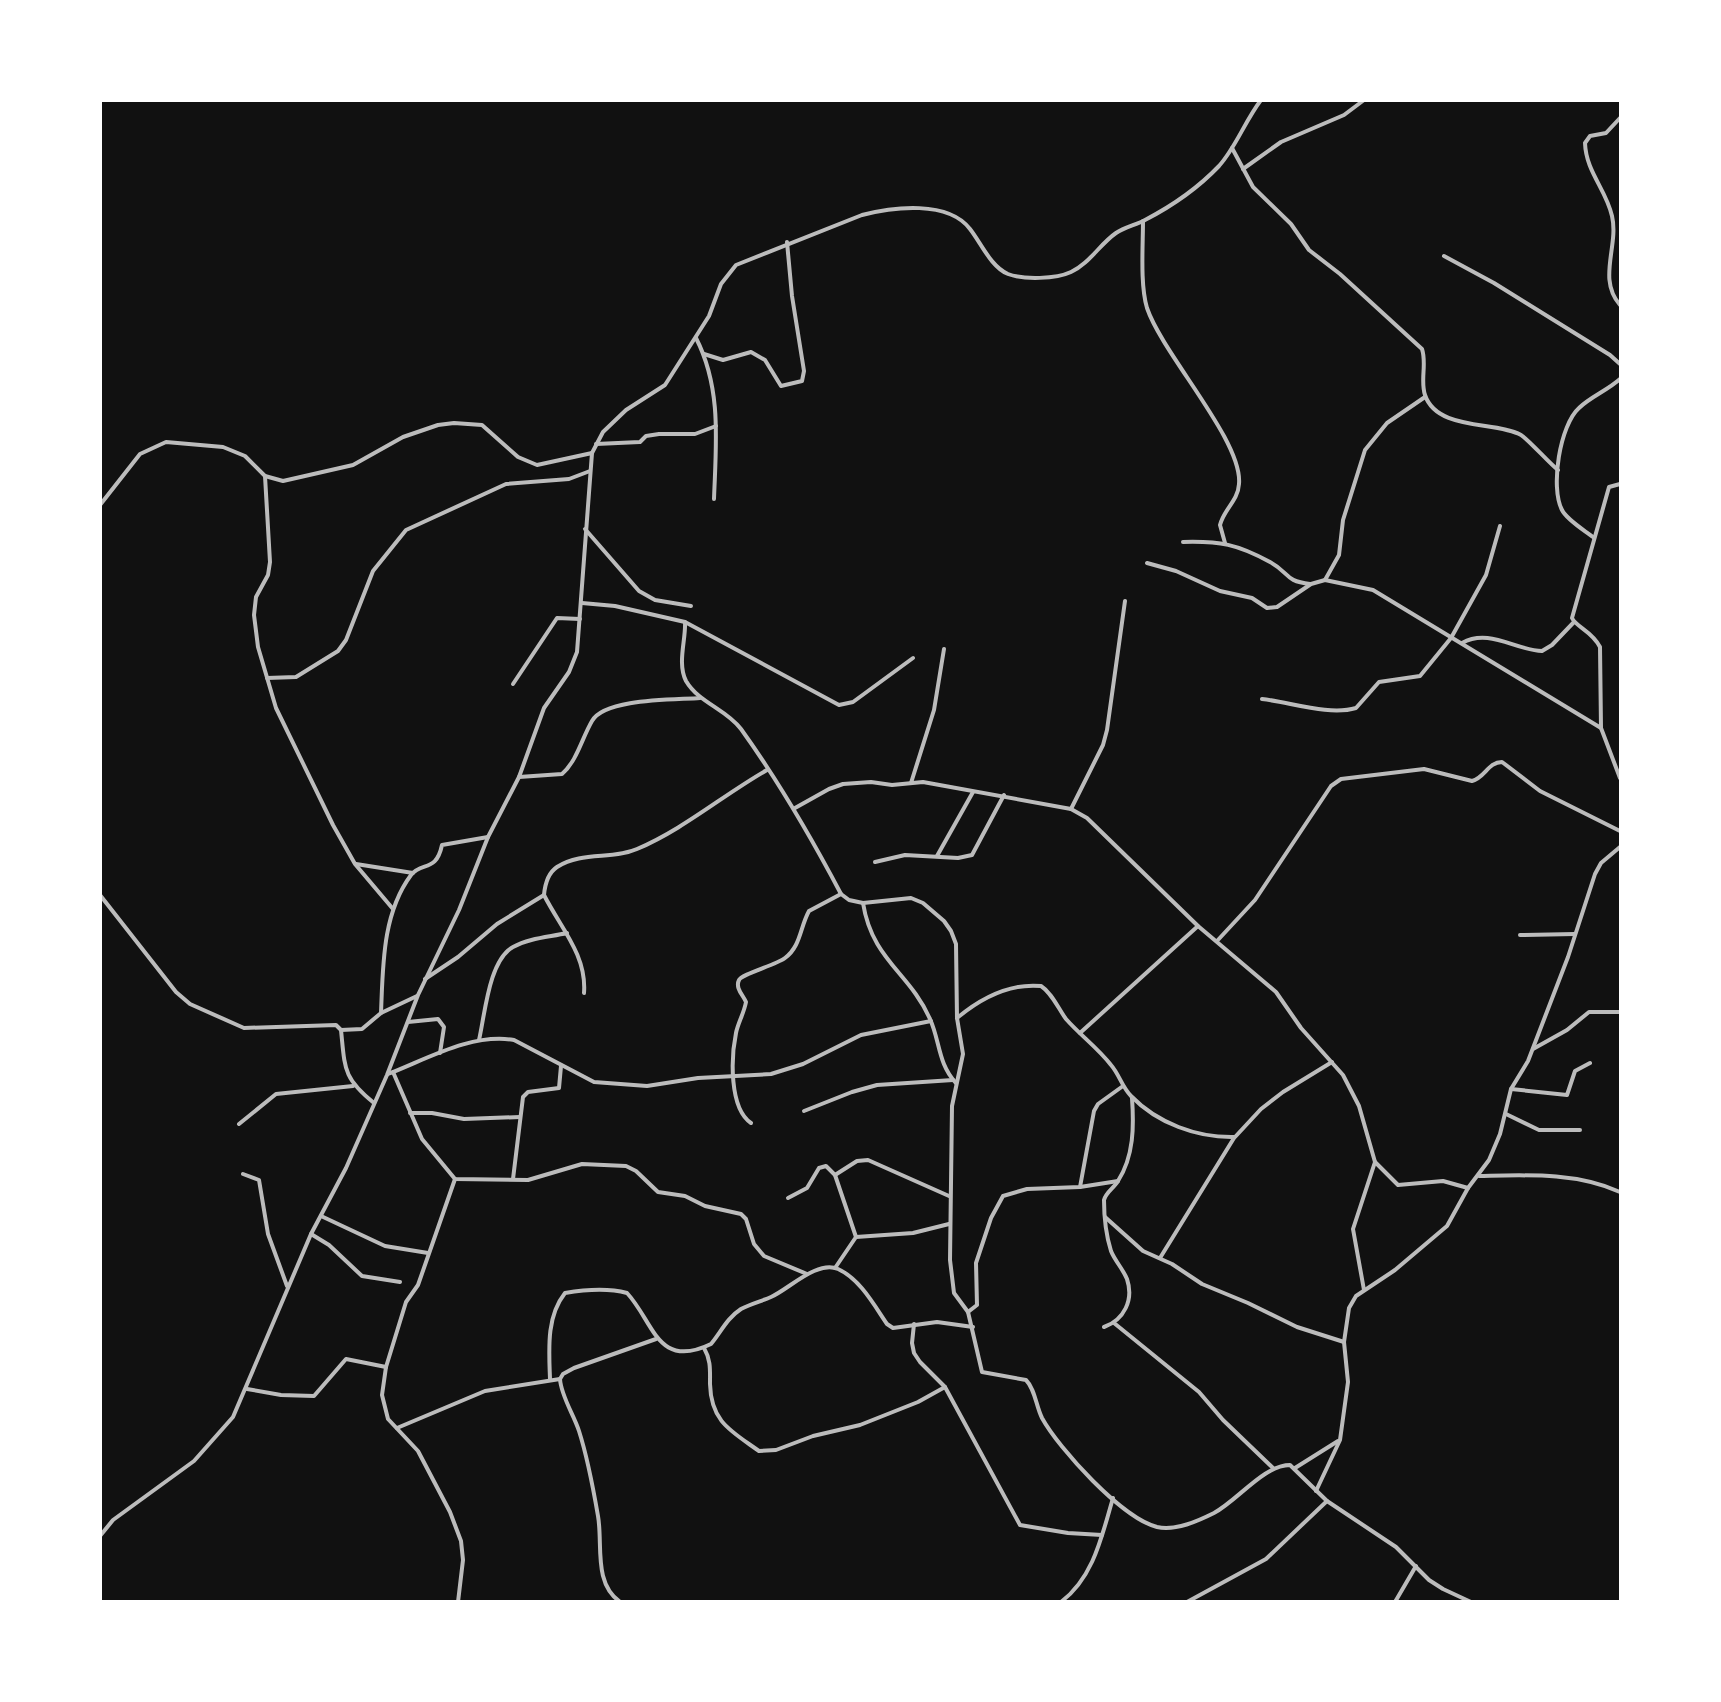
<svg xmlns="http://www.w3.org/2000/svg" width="1721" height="1702" font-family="Inter,sans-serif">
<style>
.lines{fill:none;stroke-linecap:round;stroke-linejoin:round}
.minor{stroke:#bcbcbc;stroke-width:4}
</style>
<rect width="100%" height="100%" fill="#111"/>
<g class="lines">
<g class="minor">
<path d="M1620,118L1606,133L1590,136L1585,143C1586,172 1606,189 1612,216C1619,246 1597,279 1620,305"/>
<path d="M1232,148L1253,187L1291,224L1309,250L1340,274L1422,349C1427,364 1420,380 1425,395C1437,431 1496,421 1521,435C1528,439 1549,463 1558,470"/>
<polyline points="1243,169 1281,142 1344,115 1364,100"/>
<path d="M1143,221C1143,246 1140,285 1147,308C1163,355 1243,441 1239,484C1238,501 1224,509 1220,525L1225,543"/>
<polyline points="1444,256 1494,283 1610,355 1620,364"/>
<path d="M696,338C722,389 716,443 714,499"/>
<polyline points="704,354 723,360 751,352 765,360 781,386 802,381 804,371 792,296 787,242"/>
<polyline points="596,444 640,442 646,436 659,434 695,434 716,426"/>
<polyline points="265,476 270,562 268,575 256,597 254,615 258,647 276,708 333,825 355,864 393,909"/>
<path d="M1620,484L1609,487L1572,618C1576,627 1592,631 1600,647L1601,728L1620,778"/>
<polyline points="100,505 140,454 166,442 223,447 245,456 265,476 283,481 353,465 403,437 438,425 454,423 482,425 518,457 537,465 592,453"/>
<polyline points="585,529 639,591 655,600 691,606"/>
<path d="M1593,537C1584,530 1567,520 1562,510C1550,487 1560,425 1579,408C1590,397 1608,390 1620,379"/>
<path d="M1183,542C1220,541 1237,544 1270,562C1290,573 1284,581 1310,584"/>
<polyline points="1147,563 1176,571 1220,591 1252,598 1267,608 1277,607 1311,584 1325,580 1373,590 1601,728"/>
<polyline points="1325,580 1339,555 1343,520 1365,450 1387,423 1425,397"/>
<path d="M582,603L615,606L685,622C686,640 677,663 686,681C699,703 726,709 741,729C779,782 811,837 841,894L849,900L863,903L911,898L923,903L944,921L951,931L956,944L957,1018L963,1054L952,1106L950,1260L954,1293L968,1312L982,1372L1026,1380C1035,1389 1036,1406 1042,1418C1059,1449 1122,1518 1157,1527C1176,1531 1198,1521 1214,1513C1238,1500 1264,1465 1290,1465L1327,1501L1396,1547L1429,1580L1443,1589L1471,1602"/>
<polyline points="685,622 839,705 853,702 913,658"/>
<path d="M1462,643C1489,628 1515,650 1542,651L1552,645L1574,622"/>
<polyline points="267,678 296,677 338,651 346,640 373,571 406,530 506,484 569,479 590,471"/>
<polyline points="513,684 557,618 580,619"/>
<path d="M1262,699C1290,702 1329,716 1356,708L1379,682L1420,676L1451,638L1486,575L1500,526"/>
<path d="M519,777L562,774C577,761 582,738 592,721C605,698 675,700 700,698"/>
<polyline points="911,783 934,710 944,649"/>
<polyline points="795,808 829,789 843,784 871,782 892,785 923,782 1071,809 1087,818 1198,926 1276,992 1301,1028 1343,1075 1359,1106 1375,1162 1353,1229 1364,1290"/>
<polyline points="1071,809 1103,745 1107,730 1125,601"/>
<polyline points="937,856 973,792"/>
<polyline points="875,862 905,855 958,858 972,855 1004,795"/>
<polyline points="356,864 413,873"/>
<path d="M100,895L176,992L190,1004L244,1028L336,1025L341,1030C345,1069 343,1078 374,1103"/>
<path d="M863,903C872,960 910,973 930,1019C940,1041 938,1064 956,1083"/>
<polyline points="1520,935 1575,934"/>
<path d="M1217,941L1255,900L1331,786L1341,779L1424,769L1472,781C1485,778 1488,762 1502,762L1540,791L1620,831"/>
<polyline points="425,979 458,957 497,924 544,895"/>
<path d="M584,993C587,955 560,927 544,895C545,884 548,873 557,867C582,851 612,860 637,849C684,829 723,795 767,770"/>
<path d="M381,1013C383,967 382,914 411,875C422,861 436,873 442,845L488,837"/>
<path d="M957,1018C981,998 1009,983 1041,986C1052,993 1058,1008 1066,1019C1080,1035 1098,1048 1111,1065C1119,1074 1122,1087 1131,1096C1157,1123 1197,1138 1235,1137L1261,1109L1283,1092L1332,1062"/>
<polyline points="408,1022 438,1019 444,1027 440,1053"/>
<polyline points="341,1030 362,1029 381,1013 417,996"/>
<polyline points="1080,1033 1198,926"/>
<path d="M479,1040C485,1014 489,960 513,947C529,938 550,937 567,933"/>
<polyline points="1533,1049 1567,1030 1589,1012 1620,1012"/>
<polyline points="393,1072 422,1139 455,1179 528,1180 582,1164 626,1166 636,1171 658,1192 685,1196 705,1206 741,1214 746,1219 754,1244 764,1256 807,1274"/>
<path d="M388,1074C427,1059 471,1033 514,1040L594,1082L647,1086L698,1078L771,1074L803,1064L861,1035L931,1021"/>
<polyline points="1511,1089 1567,1095 1575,1071 1590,1063"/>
<polyline points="804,1111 852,1092 877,1085 953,1080"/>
<polyline points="410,1113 432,1113 464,1119 520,1117"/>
<polyline points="1506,1114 1539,1130 1580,1130"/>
<path d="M751,1123C729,1108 731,1057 736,1033C738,1023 744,1013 746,1002C743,995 735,988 739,980C741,974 776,965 785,958C801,946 800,927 809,911L841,894"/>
<polyline points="239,1124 276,1094 353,1086"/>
<polyline points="1375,1162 1398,1185 1443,1181 1468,1188"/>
<polyline points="243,1174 259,1180 268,1234 287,1286"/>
<polyline points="835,1175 857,1161 868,1160 949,1196"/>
<path d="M1479,1176C1526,1175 1576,1172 1620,1192"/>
<polyline points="455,1179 418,1285 406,1302 386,1367 382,1395 388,1419 418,1451 450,1512 461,1541 463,1560 458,1602"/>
<polyline points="513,1179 523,1097 528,1092 559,1088 561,1066"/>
<polyline points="1080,1187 1094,1111 1098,1104 1123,1086"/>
<polyline points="788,1198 807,1188 819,1168 826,1166 835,1175 856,1237"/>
<polyline points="321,1216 385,1246 428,1253"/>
<polyline points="1105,1217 1143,1251 1172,1264 1202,1284 1248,1303 1297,1327 1344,1342"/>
<polyline points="311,1234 329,1245 362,1276 400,1282"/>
<polyline points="1160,1258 1234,1138"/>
<polyline points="835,1268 856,1237 913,1233 949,1224"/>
<polyline points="968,1312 977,1305 976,1263 991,1218 1003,1196 1027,1189 1080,1187 1118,1181"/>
<polyline points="1114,1323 1199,1392 1223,1420 1273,1468"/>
<polyline points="914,1324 912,1343 914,1353 920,1362 945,1387 1020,1525 1068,1533 1102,1535"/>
<path d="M1104,1327C1124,1320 1134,1300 1127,1279C1123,1269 1115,1261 1111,1251C1106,1235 1104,1217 1104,1200C1106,1192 1114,1188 1118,1181C1134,1156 1134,1126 1132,1098"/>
<path d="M704,1348C711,1360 710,1370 710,1384C711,1422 731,1431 759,1451L776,1450L813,1436L860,1425L918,1402L945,1387"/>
<path d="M550,1379C549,1350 546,1317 565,1293C583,1290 608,1288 627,1293C654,1322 657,1370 711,1344C721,1332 727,1318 741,1309C750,1304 762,1301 771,1297C789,1289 817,1260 838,1269C860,1279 874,1305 887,1324L893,1328L937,1322L973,1327"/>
<polyline points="247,1389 281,1395 314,1396 346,1359 386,1367"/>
<polyline points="397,1428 485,1391 560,1379"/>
<polyline points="1295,1468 1338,1441"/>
<polyline points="1316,1491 1340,1440 1348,1382 1344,1342 1349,1308 1356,1296 1395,1270 1447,1226 1468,1188 1489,1160 1500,1134 1511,1089 1528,1061 1568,957 1595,874 1601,863 1620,847"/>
<path d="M100,1536L113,1520L194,1461L233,1417L311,1234L346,1168L387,1075L418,995L459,910L488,837L519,777L544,708L569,672L577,652L592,453L603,432L626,410L665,385L709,316L721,284L736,265L862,215C893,207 948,200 970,229C981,243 991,267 1008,274C1024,280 1056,279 1071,272C1089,264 1100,244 1116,233C1125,227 1136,225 1145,220C1172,206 1198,188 1219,166C1236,147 1245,121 1261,100"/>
<path d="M620,1602C593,1583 603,1544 598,1516C593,1487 588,1459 579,1431C574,1415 561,1396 560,1379L563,1374L574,1368L656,1339"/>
<path d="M1061,1602C1094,1577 1102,1535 1113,1498"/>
<polyline points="1187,1602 1266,1559 1327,1501"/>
<polyline points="1395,1602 1416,1566"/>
</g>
</g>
<rect width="1721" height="1702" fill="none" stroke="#ffffff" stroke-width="204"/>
</svg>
